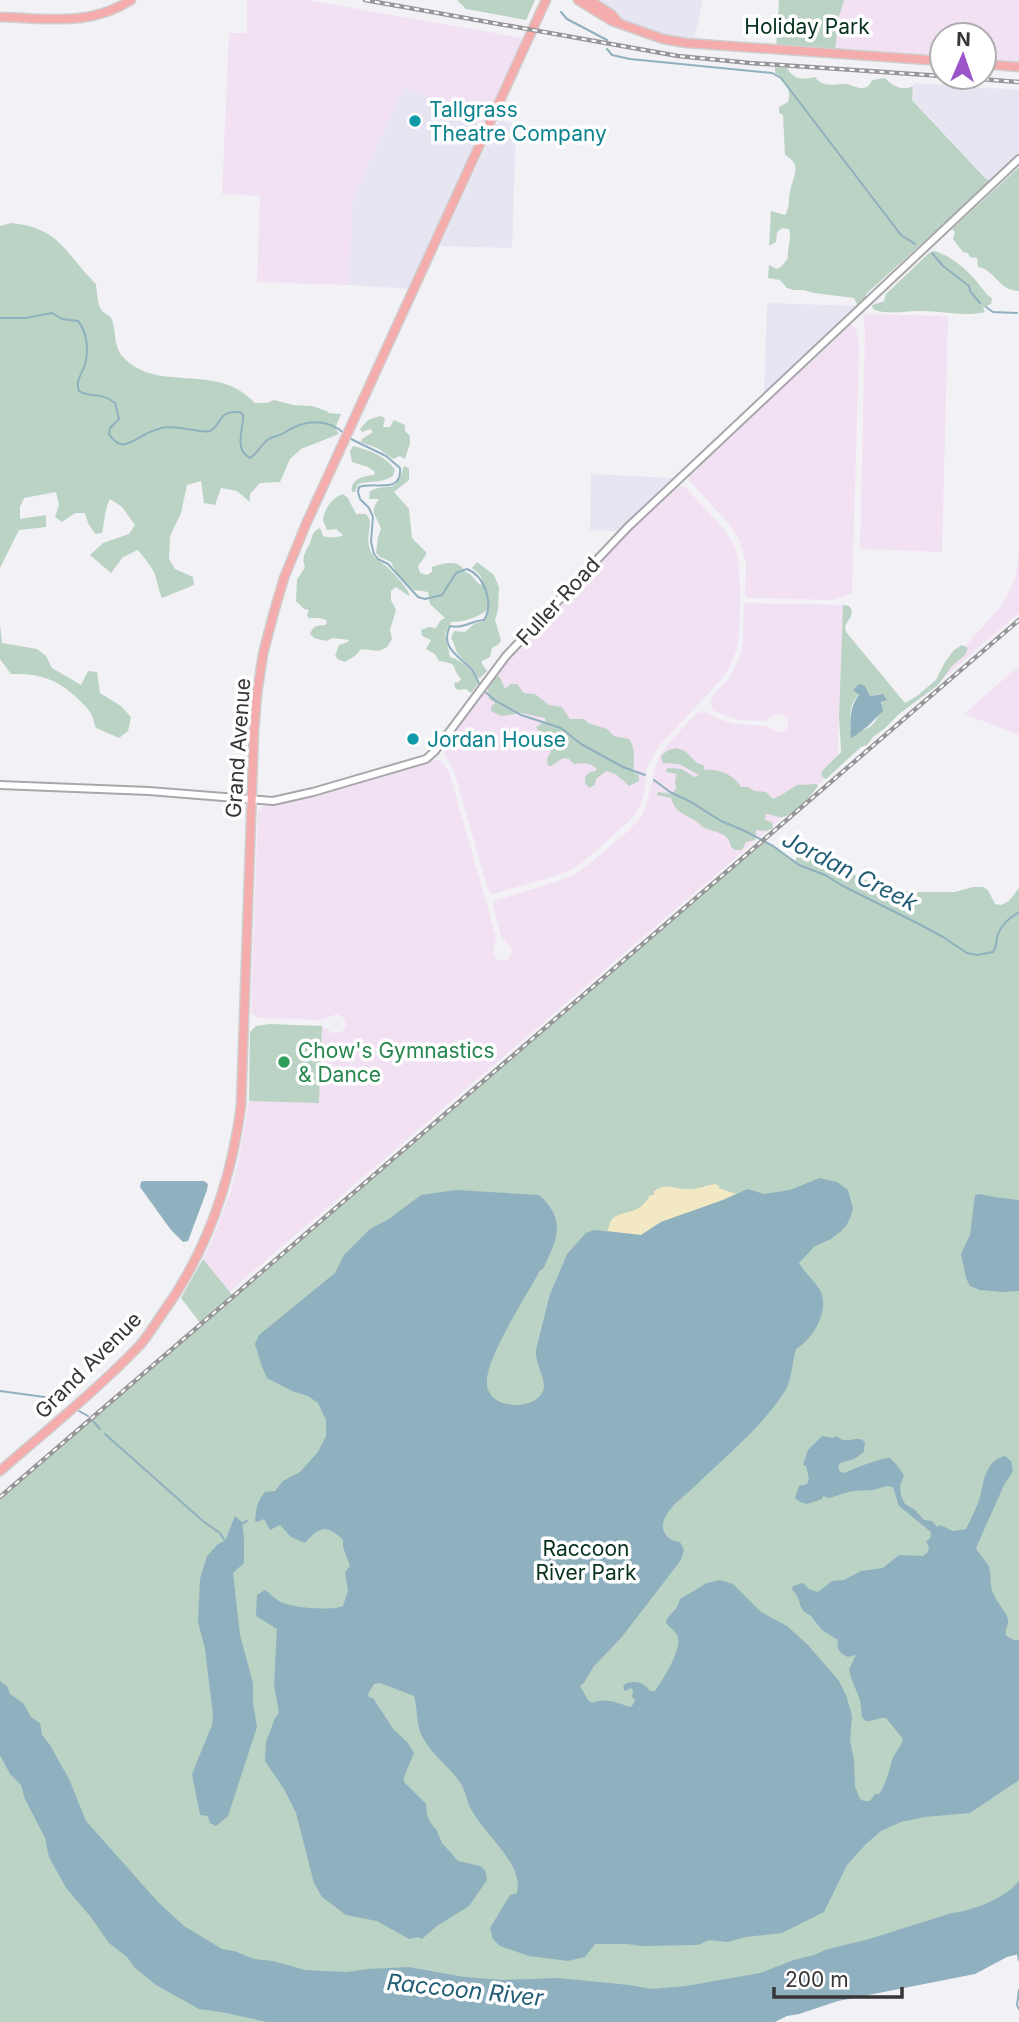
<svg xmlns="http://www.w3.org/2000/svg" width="1019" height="2022" font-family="Inter,sans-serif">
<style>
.built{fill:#e7e5f1}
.industrial{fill:#f2e1f3}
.green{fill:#bbd3c4;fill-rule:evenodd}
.sand{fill:#f2e8c3}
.water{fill:#8fb0be}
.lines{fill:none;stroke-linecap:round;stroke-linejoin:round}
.stream{stroke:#8fb0be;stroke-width:2}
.minor-casing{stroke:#a8a7ac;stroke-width:10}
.major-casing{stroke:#cfcfcf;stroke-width:11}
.minor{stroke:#fff;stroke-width:6}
.major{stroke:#f5acac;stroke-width:8}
.rail-casing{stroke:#969598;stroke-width:4.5}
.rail{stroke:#fff;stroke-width:2;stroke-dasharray:5;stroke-linecap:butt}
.culture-dot{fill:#0f9aa8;stroke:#fff;stroke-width:2.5}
.leisure-dot{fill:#2e9e5b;stroke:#fff;stroke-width:2.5}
.labels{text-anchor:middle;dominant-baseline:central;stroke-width:7;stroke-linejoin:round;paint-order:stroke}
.park-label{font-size:21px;fill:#08311e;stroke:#fff}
.culture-label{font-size:21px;fill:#0d838f;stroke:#fff;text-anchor:start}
.street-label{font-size:21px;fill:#363537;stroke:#fff}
.leisure-label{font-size:21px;fill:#27864d;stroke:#fff;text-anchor:start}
.water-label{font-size:23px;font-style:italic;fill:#225e75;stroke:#fff}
</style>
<rect width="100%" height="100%" fill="#f2f1f5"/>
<g class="built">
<polygon points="589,0 703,0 693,44 618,22"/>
<polygon points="914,83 1019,90 1019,155 991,184 912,99"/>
<polygon points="404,87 488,126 414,289 349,285 352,198"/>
<polygon points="500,120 512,124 516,131 512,248 440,246 496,124"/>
<polygon points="767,303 858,306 764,394"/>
<polygon points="591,474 674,478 619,531 590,530"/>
</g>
<g class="industrial">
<polygon points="247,0 307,0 528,39 488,126 404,87 353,198 349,285 257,282 260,196 222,194 229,33 247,33"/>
<polygon points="844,0 1019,0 1019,67 984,64 984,35 942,35 942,61 835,53 838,20"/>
<polygon points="863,314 948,316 942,552 860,549 865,333"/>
<polygon points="850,325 856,328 859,346 852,593 833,600 747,598 745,594 746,562 740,541 729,524 689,480 689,474"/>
<polygon points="679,485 685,487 723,528 734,545 738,557 740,588 739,632 737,649 730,666 720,681 659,746 646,769 645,790 642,801 635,814 627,823 584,861 571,870 552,877 492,894 488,890 454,771 444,753 445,746 454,730 507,660 643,516 675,486"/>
<polygon points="1019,546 1019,613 938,683 938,677 999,608 1008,594 1016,576"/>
<polygon points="744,603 843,605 837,767 776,823 229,1292 203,1259 216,1231 232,1187 239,1158 249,1101 319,1103 322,1026 333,1033 338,1033 344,1030 346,1024 344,1018 337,1014 321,1020 259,1018 251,1013 258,811 266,805 304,797 420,765 431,760 441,761 449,772 496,937 493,953 498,960 506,960 511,956 512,949 501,936 493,906 494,901 558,881 574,875 587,866 629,830 641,817 646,806 655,768 661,753 673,738 697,713 706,712 718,719 734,724 767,726 779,733 787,729 789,720 782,714 776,714 764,721 739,720 723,715 713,710 711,706 711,698 729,678 740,657 743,641"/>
<polygon points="1019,666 1019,735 964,714"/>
</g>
<g class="green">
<polygon points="457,0 535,0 526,20 466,9"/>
<polygon points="779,0 844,0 838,20 835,53 776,49"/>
<path d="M775,67L787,68C794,80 802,80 815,77C823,89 835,83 847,84C852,85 858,89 864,88C870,86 870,84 872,80L885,78C893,87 903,91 913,86L912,100L985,178L991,181L990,185L969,204L961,208L866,294V299L858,306L854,298L814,293L804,290H794L787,288L780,280L768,278L769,265L777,269L782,266L788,258C787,248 792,239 789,229L782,228L777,232L776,242L769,246L771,211L785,215C790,208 788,201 790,192C792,177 804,166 785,155L783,115L779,113V107L788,102C791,90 787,80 775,73Z"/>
<path d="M1019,167V291C1003,290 1000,281 989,272C986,269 982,268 978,267L977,258L970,257L968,253L963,252L953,239L955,232L952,229Z"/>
<path d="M11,223C61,228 65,254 96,284C97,293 97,303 102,311C104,313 109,315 111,318C117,329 112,346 124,358C159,394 216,361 255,403H267L274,400L293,405L312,406L327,411L328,413L341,414L335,428L339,434L301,449L290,459L280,482L260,483L250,494V502L237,491L221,488L215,505L204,503L201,481L187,485L181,513L170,536L169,559L175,569L193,577L194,585L162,598C158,589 158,583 155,575C152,566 144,558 138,550L123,557L111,573L90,555L103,543L129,534L135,525L122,507L110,499C104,510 105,521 102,533L95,534L88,523L85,513H75L62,522L55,517L59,505L56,492L24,498L20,507V519L46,515V527L19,530L0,568V226Z"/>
<path d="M934,251C951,255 970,272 980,286C985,291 986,295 992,298L991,304L983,308L985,312C965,317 943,311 922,311C907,310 887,316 873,309L872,305L885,301L884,300L886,294L929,253Z"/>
<polygon points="380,416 385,418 383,427 390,427 394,420 405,425 405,431 410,436 410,443 405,459 400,456 393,459 379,449 361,442 362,439 373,432 370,429 362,432 360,429 368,420"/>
<path d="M353,446C369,450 386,456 395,470L393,476C380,484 372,480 358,484L355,492H352C350,479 363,476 374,475L375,472L368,467L352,462L350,451Z"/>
<path d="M404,466L409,468V480L394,492L409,509L412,538L426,552V555L418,566L420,573L427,575L432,572V567C444,563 460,559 465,572C474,574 474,582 481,585C485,577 477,572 472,568L477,562L494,575L499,587L498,610L495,620L501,640L499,644L492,648L490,657L482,661V664L487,671L480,678H478C472,668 465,662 458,654C454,648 455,643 451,638L454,631L465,632L474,624L484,621L487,616V610C477,618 464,622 451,622L445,634L450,657C462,660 474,671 478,684L471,693L466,689L459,690L455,688L454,683L459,682L461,679C450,666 460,664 439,661L435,654L426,649L431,640L422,636L421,630L429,627L436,628L440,621L445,618L430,604L428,592L414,590L397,574L391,562L380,557L376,553L378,537L381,529C377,515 368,514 379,499H369L370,491C392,481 394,497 404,466Z"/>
<path d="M343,494L348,498L356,514H366C376,526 363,534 371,552C375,560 381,561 387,567C393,572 405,586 409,593V596L396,587L391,591V600L396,610L390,630L392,639L387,647L379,651L361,649L355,656L345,662L339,660L335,656L339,645L348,642L349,640L333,638L326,641L314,638L310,634C314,625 316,626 325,625L327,623L326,620L320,618H309L307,615L309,610L304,609L296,601L297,580L305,567C301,556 306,552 310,543C313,535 312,532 320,528L323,536C327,538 339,538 343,535L336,529L327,530L323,520C324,510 332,497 343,494Z"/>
<path d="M843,605L849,606L852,610L851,616L845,626L846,632L905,703L917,696L936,680L945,662L954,650L962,645L968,648L965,655L952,666L938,685L899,714L884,729L873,737L867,745L861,747L826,779L821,776L822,771L841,752L839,716ZM865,686L870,696L881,694L886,701H882C882,712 875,727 863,730C861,731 852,730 850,730C851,717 848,706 858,696L857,692Z"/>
<path d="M0,624L2,643L37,649L46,656L52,668L81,685L88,671L97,672L100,693L121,706L131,717L128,731L119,738L96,728C94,723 93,716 90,712C86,706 79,700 74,695C55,678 36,673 11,674L0,659Z"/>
<path d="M499,676L505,688L508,687L510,684H517L524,693L535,694L549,705L562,707L570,719H584L588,723L607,729L614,736L629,739C636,748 634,762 633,772L639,775V781L629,786C623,780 615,772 606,771L596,779L595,785L589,788L585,783V777L590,772L595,771L597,769C590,762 583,763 574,764L569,759L563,758L551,766H548L547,759L551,751L544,745L547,736L537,729L536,727L546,721L545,718L521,713L501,716L491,711V707L495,703L489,699L488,689L496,677Z"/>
<path d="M676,748L685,751L697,763L703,765L705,770C718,768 735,775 741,787H748L755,791L766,792L773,799L783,794L797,785L817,784L818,786C812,795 794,815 783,817C777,818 772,814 766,814L765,820L772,822L773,828L767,831L756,830L755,840L746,842L742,850H735L731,847C729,832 716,833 705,828C698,825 702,825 696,821C684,814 675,812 671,798L657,795L658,792L672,794L676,789L675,781L677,774L666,772L667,768L682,769L694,777L699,775L679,764L663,763L661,756L668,750Z"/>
<polygon points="765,841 795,861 800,851 806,849 812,851 841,869 885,888 916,892 955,892 973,887 983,887 988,890 995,904 1001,905 1009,901 1019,888 1019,1900 711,1992 332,1986 162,1938 0,1697 0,1497 201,1324 181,1298 203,1259 233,1296 759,843"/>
<polygon points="270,1024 322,1026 319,1103 249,1101 250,1032 256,1026"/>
<polygon points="0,1746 21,1775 35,1814 296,2022 0,2022"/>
</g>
<path class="sand" d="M715,1184L719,1186V1188L736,1194L723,1200L661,1222L641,1235L608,1231C611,1203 636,1223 650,1195H654V1191C667,1182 673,1189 687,1189C696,1190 707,1185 715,1184Z"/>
<g class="water">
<path d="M859,684L865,686L870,696L883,694L887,700L881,702L883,711L868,726L852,738H851C850,722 849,707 859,695L853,690Z"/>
<path d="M820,1178L837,1182L848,1190L853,1209L851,1216L846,1226L840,1232L831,1239L815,1246L799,1263C804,1272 814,1280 820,1290C830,1310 814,1338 796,1349C792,1362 792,1380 785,1391C762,1427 727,1455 696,1485C686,1495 673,1503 666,1516C658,1528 666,1541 680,1542L684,1550L681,1560L621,1638L594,1666L584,1683L580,1686L588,1700L592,1703C607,1697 616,1703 631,1707L634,1703L635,1699L632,1697L633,1690L631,1688L625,1691L623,1688L625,1684C636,1680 643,1682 650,1691H655C662,1681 684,1647 677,1635C674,1629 669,1628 666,1622C669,1612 677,1613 680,1599L707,1583L720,1580L733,1584L761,1612L787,1626L808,1645L839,1681L846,1695L852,1716L850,1741L854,1759L855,1786L860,1799L864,1801H870L875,1794H879C886,1784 889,1772 892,1760C895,1752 901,1747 903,1739L886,1718C879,1717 873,1722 866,1721L862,1717L860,1700L851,1678L849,1669L856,1655L848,1657C840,1654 836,1649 838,1640L822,1630L810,1615C797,1611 802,1597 792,1590L793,1586L803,1583L809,1589L818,1592L832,1581L844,1580L861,1571L883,1568L899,1555L923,1556L928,1552L929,1548L926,1541L930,1539L931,1532L899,1506L893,1487L886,1486L873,1490L852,1491L829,1498L823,1496L822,1499L807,1504L800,1502L795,1498L799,1486L807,1484L809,1479L806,1466L803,1465L808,1450L822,1436L834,1438L836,1436C839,1437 841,1440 844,1440C853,1442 857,1435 865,1442L864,1452L854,1459L840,1463L838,1467L840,1472L844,1473C854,1469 882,1457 890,1458C896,1464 900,1468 904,1476L900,1485L901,1496L905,1504L915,1510L924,1520L932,1521L937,1527L940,1525L953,1531L966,1529C971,1519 977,1507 980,1497C984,1480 986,1460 1005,1456L1011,1461L1013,1471L1004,1485L976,1548C980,1556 986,1560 989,1567C992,1577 989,1587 994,1595C997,1603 1007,1612 1008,1620C1009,1626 1004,1629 1006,1636L1014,1640H1019V1780L970,1813L925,1817L901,1822L881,1831L866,1844L847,1865L824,1912L782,1933L746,1937L727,1942L709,1940L698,1945L642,1946L627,1944H595L585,1957L568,1961L529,1956L500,1946L493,1939L490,1928L510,1895L517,1893C524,1863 484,1835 471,1809C467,1802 466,1792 461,1784C451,1768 433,1756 423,1738C416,1727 418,1710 414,1696L380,1683L374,1684L368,1694L369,1697L373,1698L394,1730L408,1743L414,1753L404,1777V1782L426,1804L427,1815L431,1824L436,1829L442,1843L458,1861L480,1866L485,1870L487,1880L469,1906L437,1926L422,1939L418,1937L409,1939L377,1921L346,1915L322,1897L314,1883L296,1813L284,1789L265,1761L266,1742L275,1718L279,1713L274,1685L277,1629L256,1616L257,1595L265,1590C271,1594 274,1598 279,1601C289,1608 333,1611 343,1606L348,1591L345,1572L350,1566L343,1547V1540C327,1524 320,1526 305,1543L291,1537L280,1525L270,1530L264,1519L257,1522L255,1521C256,1509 257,1501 265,1492L275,1491L283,1481L300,1472L318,1452L326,1436V1420L318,1403L308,1396L292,1391L267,1378L261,1364L255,1344L259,1335L335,1273L344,1255L370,1229L389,1219L421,1195L456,1190L539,1195C567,1220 557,1239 543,1269L540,1270C527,1296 484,1359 487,1385C490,1413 543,1410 544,1386C544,1375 535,1363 536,1350L550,1294L560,1271L567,1254L586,1233L594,1230L641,1235L661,1222L723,1200L748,1189L764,1194L790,1190Z"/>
<polygon points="144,1181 204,1181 208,1184 207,1190 188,1241 183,1242 171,1230 140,1187 141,1182"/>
<polygon points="979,1194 994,1197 1019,1200 1019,1291 1003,1292 980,1290 970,1286 966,1278 961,1254 970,1235 975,1195"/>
<polygon points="235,1516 242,1522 244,1538 244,1563 233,1573 240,1635 253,1683 253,1703 257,1727 228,1816 216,1826 210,1823 208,1816 200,1815 192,1774 212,1725 213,1715 205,1649 198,1622 200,1579 207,1556 218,1544 225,1541"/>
<path d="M0,1681L7,1686L10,1694L23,1703L31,1717L40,1723L42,1735L50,1745L69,1779L86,1821L158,1902L184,1926L222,1949L234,1951L254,1959L273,1961L305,1970L347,1972L368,1969L409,1967L464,1977L503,1980L558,1978L629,1985L651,1989L686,1986L760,1973L794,1960L814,1955L828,1949L866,1940L952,1913C974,1910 1004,1899 1019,1881V1954L1007,1957L975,1974L838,2001L799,2014L787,2016L775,2022H267L221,2012L199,2009L156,1985L135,1968L127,1957L109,1943L90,1916L66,1888L49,1857L45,1838L25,1799L21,1785L10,1774L0,1755Z"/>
</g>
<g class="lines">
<g class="stream">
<polyline points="561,12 567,19 607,40"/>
<polyline points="607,49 612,55 630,59 772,73 781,78 901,235 915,244"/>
<polyline points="932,253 943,266 969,286 970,291 980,303"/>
<polyline points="986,307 993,312 1017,313"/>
<path d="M0,318H25L52,313L62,319L78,321C87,332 89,350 85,364C82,375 75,380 79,391C89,398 100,391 115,403L119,419L110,428L109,434C121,453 132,441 146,434C150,431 157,430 161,428C177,424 203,434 210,431C224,424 215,411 240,412L243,415C244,429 233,449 250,458C257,454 261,444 269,439C274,436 279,436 284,433C303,420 326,417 345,434"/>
<path d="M349,438L386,456L400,468C402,495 375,481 359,487L358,492L360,499L369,508L373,517L371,542L374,554L378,559L388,564L418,597L425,599L442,595L456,573L467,569C485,576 494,604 484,620C471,621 463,629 450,626C439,648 460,656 472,670C475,675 478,680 480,686"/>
<polyline points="483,690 496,701 521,715 561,728 581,744 623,767 645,775"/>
<path d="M654,780L670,792L691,802L721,821L745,831L773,846L799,865L825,875L841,885L919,924L943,937L967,953L977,955L993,952C998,945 995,942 998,934C1002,924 1010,917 1019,912"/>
<polyline points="0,1391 59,1399"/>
<polyline points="79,1411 88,1416"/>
<polyline points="93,1421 100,1429"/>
<polyline points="105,1434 204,1522 220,1533 225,1541 228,1541"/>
<polyline points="241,1524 247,1521"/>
<polyline points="1018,1955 1019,1960"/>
<polyline points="1019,1990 1017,2005 1019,2009"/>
</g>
<defs>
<polyline id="minor" points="0,785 149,791 273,801 313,792 426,759 435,751 506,656 628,527 1019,159"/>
<g id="major">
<polyline points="578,0 612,21 663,39 686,43 942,61"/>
<polyline points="589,0 611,14 618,22"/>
<path d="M0,17C49,18 88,27 131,0"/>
<polyline points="984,64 1019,67"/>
<path d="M0,1471C47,1430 97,1390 140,1345C148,1336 155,1324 162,1314C207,1252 231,1182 241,1106L254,731L257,694L263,654L274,612L284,578L306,524L546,0"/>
</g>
</defs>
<use href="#minor" class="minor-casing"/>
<use href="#major" class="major-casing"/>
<use href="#minor" class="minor"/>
<use href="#major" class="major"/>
<defs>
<g id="rail">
<polyline points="365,0 678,56 750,63 942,76"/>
<polyline points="954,77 1019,82"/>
<polyline points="0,1497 1019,620"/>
</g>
</defs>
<use href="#rail" class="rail-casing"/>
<use href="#rail" class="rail"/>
</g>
<g class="culture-dot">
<circle cx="415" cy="121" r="7"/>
<circle cx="413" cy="739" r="7"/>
</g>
<circle class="leisure-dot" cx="284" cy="1062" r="7"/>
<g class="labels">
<g class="park-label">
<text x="807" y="26">Holiday Park</text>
<text x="586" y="1548">Raccoon<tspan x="586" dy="24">River Park</tspan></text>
</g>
<g class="culture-label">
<text x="429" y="109">Tallgrass<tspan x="429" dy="24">Theatre Company</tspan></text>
<text x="427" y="739">Jordan House</text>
</g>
<g class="street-label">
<text transform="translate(558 601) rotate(-47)">Fuller Road</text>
<text transform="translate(238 748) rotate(-86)">Grand Avenue</text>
<text transform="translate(88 1365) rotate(-45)">Grand Avenue</text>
</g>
<g class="leisure-label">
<text x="298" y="1050">Chow's Gymnastics<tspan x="298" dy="24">&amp; Dance</tspan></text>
</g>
<g class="water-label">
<text transform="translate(850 871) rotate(27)">Jordan Creek</text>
<text transform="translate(465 1990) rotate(6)">Raccoon River</text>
</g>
</g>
<g transform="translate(963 56) rotate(2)"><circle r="33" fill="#ffffff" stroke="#afaeaf" stroke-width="2"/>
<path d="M0-5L12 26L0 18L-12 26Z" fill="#9b55c9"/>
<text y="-10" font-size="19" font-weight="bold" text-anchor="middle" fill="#363537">N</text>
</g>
<path d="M774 1987v10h128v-10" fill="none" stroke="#363537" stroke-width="3.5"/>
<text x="785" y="1987" font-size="21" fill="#363537" stroke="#ffffff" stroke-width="5" paint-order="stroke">200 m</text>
</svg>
